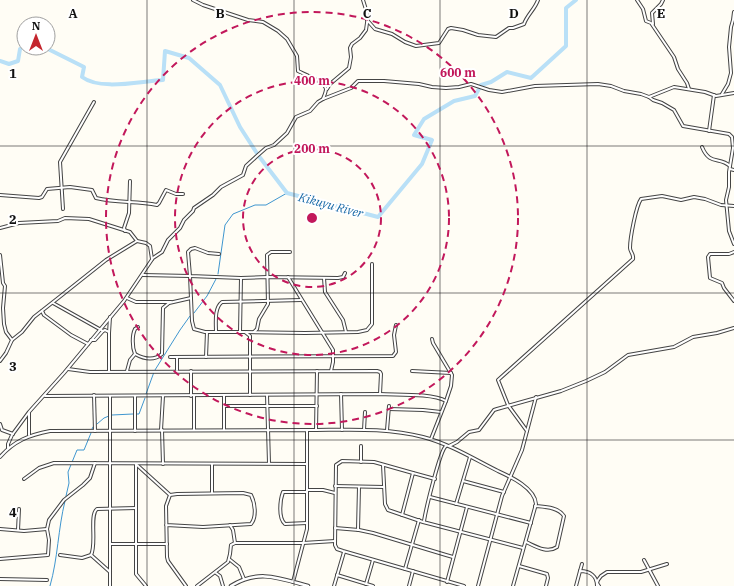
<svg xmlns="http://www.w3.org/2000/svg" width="734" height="586" font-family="'IBM Plex Serif',serif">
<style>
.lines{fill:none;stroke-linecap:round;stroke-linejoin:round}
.stream{stroke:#3f96cf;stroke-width:1}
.river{stroke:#b9e0f7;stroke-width:4}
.minor-casing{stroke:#444;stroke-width:4}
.tertiary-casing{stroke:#444;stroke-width:4.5}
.minor{stroke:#fff;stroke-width:2}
.tertiary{stroke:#fff;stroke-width:2.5}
.grid{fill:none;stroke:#111;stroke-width:1;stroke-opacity:0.55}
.ring{fill:none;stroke:#c2185b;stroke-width:2;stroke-dasharray:7 5}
.labels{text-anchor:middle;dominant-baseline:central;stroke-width:4;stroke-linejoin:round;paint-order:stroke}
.water-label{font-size:12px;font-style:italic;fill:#1768a6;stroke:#fff}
.grid-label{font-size:13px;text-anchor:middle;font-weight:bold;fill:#111;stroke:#fff;stroke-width:4;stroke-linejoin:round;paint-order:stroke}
.centre{fill:#c2185b;stroke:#fff;stroke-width:2}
.ring-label{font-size:12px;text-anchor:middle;font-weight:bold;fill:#c2185b;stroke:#fff;stroke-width:4;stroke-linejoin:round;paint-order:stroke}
</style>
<rect width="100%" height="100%" fill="#fffdf5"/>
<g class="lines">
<g class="stream">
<polyline points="218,274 225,225 233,214 255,205 266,205 287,193"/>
<polyline points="194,313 207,296 216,279"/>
<polyline points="155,370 180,330 190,316"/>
<polyline points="146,394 154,372"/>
<polyline points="137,414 139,414 145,398"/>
<polyline points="112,415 133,414"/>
<polyline points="97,424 104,418 109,416"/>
<polyline points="92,429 93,427"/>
<polyline points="66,496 69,483 68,472 77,450 84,450 91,433"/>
<path d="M50,586C58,558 58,529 65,501"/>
</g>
<g class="river">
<path d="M46,48L84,67L82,77C101,91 140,81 163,80L165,51L189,58L220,85L240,127L258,155L287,193L378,217L422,164L432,140L414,135L424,119L454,101L475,96L481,85L491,82L507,72L531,78L566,46V8L576,0"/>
<polyline points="0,61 9,64 18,61 20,49 24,47"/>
</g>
<defs>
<g id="minor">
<polyline points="637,0 643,9 646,21 651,23 674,57 678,69 687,83 689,89"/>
<path d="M367,20L375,29L392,34L405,42L416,46L439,43L448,29L451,28L463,30L478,35L496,37L509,28H513L524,24C527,15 535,9 538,0"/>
<polyline points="653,24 652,13 661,4 663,0"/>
<polyline points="327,89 330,84 349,68 351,57 350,48 352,44 360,38 366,30 368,16 363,0"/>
<polyline points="722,94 728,84 731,73 729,47 731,27 733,20 734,12"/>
<polyline points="649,97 653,100 662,103 674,110 683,126 729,134 732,137 733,148 729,172 729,187 726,200 729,231 734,244"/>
<polyline points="323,99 351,88 358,81 384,81 419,84 432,87 446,88 459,87 471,84 489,90 502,92 535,86 598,84 611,86 624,91 641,94 649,97 674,87 705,92 716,96 734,93"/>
<polyline points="709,131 714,95"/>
<path d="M702,147C710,166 719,156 730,166"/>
<polyline points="730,169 734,170"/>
<path d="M0,195L39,198L42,197L47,189L70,187L92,190L96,198C116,203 136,201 157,205L159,203L166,190L176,194H183"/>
<polyline points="63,209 60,162 94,102"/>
<polyline points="0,228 19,223 58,221 65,218 89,219 130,232 137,241 146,243 150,246 152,259"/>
<polyline points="125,231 124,228 129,213 130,181"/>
<polyline points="734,252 729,254 710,254 708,257 710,278 722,283 724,288 734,301"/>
<polyline points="219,254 208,253 195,248 191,249 188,252 190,276 241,278 267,277 338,278 343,277 345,273"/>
<polyline points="0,255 3,283 5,286 3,308 4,324 6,332 12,340 6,353 0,361"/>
<polyline points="143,275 190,276 192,321 194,329 205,332 245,332 250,336 250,395"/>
<polyline points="288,277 333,350 333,362 331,371"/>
<polyline points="324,278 325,292 343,320 346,332"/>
<polyline points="127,298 136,302 171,302"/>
<polyline points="53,303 103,331 105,330 109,332 109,371"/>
<polyline points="42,311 44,315 71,335 88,344"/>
<path d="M216,332C216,323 214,308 222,302L301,300"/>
<polyline points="240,332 241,278"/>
<polyline points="246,332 305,333 358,332 367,330 372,324 372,264"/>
<polyline points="254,332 257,329 259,319 268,304 267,255 271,252 290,252"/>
<polyline points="109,333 110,317"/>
<polyline points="432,339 433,343 452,375 451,386 446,401"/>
<polyline points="12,340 22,332 34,317 62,295 106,260 137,241"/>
<polyline points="91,340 95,340 103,331"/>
<path d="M135,354C132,347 132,335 135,329L138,327"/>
<polyline points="170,357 393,356 396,352 394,335 396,325"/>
<polyline points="177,357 177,370"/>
<polyline points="206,357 207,332"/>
<polyline points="68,369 90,372 377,371 380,372 381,374 380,394"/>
<path d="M127,371L130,360L135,354C144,359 154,361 162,354L163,308L169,303L191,298"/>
<polyline points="191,371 191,396"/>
<polyline points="412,371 451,373"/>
<polyline points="341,394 342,430"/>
<polyline points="94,395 95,431"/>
<polyline points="267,395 269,463"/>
<path d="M45,396L380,394C397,395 432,393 446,401L431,439"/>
<polyline points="110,396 110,586"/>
<polyline points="135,396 135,431"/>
<polyline points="224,406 317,406"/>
<polyline points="389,409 423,410 441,412"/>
<polyline points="29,413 29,435"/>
<polyline points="0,424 2,430 13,434"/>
<polyline points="161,430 163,396"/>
<polyline points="162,430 163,464"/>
<polyline points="194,430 194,396"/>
<polyline points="224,430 224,395"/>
<path d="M307,430C346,430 386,427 423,437C450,444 474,459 498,471C511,477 535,488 536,504L513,586"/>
<polyline points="316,430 317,371"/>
<polyline points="364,430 365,412"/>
<polyline points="387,430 389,406"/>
<path d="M527,431L508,405L498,380L633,259C634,254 630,252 630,248C630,238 636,206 641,199L662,196L681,200L694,197L705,199L721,205L734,206"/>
<polyline points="449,446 457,442 469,432 479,430 494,410 497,409 561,391 586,381 605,372 628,355 674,347 693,337 717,333 734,328"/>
<path d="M8,448V444L12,435L29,412L64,373L124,301L153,258L162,252L168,240L180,228L184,220L193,211L194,208L213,195L221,187L243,175L246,166L258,155L266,148L274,145L287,133L296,117L310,111L318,102L323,99C324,96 326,92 326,89C325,82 304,74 298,71L297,56L287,39L278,31L263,22L248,20L203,5L193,0"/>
<path d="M0,457C14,441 29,435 50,431L307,430V529L293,582"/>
<polyline points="361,462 361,446"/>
<polyline points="136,464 136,574 146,586"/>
<polyline points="212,464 212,493"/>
<polyline points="137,465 170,495"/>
<polyline points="383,465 385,504 388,510 423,522 523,548"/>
<polyline points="413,473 374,462 342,461 336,465 335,545 337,549 343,551 464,586"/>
<polyline points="24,479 39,468 54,463 307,464"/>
<polyline points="463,481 504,492"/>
<polyline points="335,486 384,487"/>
<polyline points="307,490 323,490 335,493"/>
<path d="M306,492H283C280,500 278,518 285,524L307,523"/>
<polyline points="430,497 531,523"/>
<polyline points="456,504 470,457"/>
<polyline points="402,515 413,473 435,479"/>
<path d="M424,521C426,509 440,450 446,446"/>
<path d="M166,525L203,527L251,524C257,517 255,503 251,495L243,493L177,494L170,495L166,506L167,557L168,561L186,586"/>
<polyline points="230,525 233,530 235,543"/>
<polyline points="335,528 359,530 373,533 446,555 453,557"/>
<polyline points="0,529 24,531 47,529"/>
<polyline points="18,530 19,509"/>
<polyline points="358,530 359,487"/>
<path d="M526,542C535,546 547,554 557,547L564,516C558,507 545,507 535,506"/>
<polyline points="110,544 167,544"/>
<path d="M60,555L82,558L91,555C97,544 89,515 97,509L136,508"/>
<polyline points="91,555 110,572"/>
<polyline points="0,559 48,555 49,540 47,529 49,520 64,500 83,485 90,478 95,463"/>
<polyline points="229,559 239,567 244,579"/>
<polyline points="644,560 658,586"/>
<polyline points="519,566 547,574 548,578 546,586"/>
<polyline points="405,569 419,520"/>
<polyline points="580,571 582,564"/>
<polyline points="216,573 220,576 223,586"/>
<polyline points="337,575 373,586"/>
<polyline points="0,579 47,580"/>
<polyline points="447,582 467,507"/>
<polyline points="366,584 373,560"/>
<polyline points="197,586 228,562 230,554 231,545 235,543 303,543 335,541"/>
<polyline points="334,586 344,552"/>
<polyline points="409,586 413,571"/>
<polyline points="478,586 502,496 522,450 536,397"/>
<path d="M576,586L580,571C590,571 597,576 597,586"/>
<polyline points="599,586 597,583 598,580 601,576 607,572 641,572 667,564"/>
</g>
<path id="tertiary" d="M231,586C258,569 279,578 308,586"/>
</defs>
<use href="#minor" class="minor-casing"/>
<use href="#tertiary" class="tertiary-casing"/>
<use href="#minor" class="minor"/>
<use href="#tertiary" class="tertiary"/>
</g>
<path class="grid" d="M147,0V586M294,0V586M440,0V586M587,0V586M0,146H734M0,293H734M0,440H734"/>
<g class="ring">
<circle cx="312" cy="218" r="69"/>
<circle cx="312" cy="218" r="137"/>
<circle cx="312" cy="218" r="206"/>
</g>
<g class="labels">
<g class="water-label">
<text transform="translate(331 205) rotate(15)">Kikuyu River</text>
</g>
</g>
<g class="grid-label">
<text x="73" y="18">A</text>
<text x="220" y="18">B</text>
<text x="367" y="18">C</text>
<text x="514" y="18">D</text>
<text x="661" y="18">E</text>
<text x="13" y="78">1</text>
<text x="13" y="224">2</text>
<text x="13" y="371">3</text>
<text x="13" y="517">4</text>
</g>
<circle cx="312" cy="218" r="6" class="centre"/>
<g class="ring-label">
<text x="458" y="77">600 m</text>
<text x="312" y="85">400 m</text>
<text x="312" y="153">200 m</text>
</g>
<g transform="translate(36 36)"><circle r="19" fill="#ffffff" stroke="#a0a0a0"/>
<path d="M0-3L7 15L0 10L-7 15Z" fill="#c4262e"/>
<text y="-6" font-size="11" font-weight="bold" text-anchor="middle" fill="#111111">N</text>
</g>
</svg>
